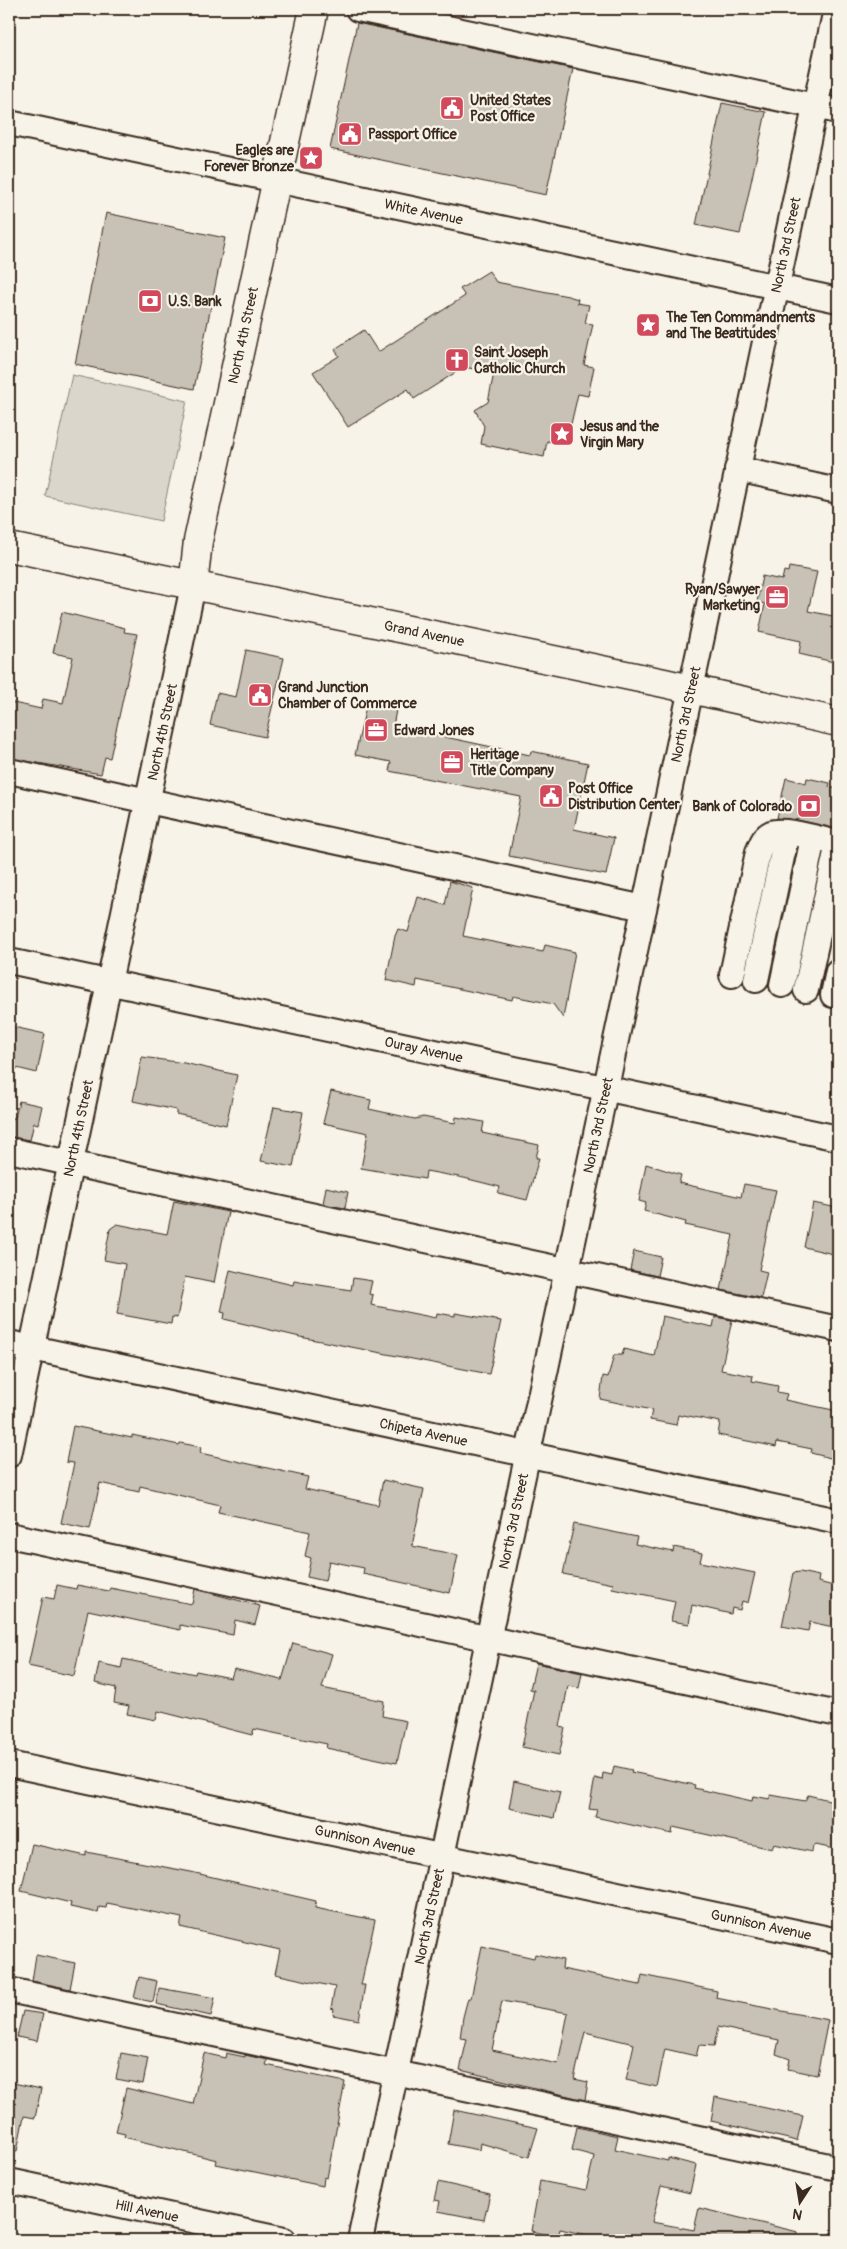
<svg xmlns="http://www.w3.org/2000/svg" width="847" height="2249" font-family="Pangolin,sans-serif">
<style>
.green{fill:#dbd6cb;stroke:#8b8074}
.building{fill:#c8c1b6;stroke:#3b2a1e;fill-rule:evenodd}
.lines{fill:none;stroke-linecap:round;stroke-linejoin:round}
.minor-casing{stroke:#3b2a1e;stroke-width:28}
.major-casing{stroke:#3b2a1e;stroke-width:31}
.minor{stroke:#f7f3e8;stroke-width:24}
.major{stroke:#f7f3e8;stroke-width:28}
.labels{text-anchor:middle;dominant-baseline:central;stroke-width:4.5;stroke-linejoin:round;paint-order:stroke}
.poi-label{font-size:14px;font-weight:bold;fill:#3b2a1e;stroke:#f7f3e8;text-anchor:start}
.street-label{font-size:14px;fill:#3b2a1e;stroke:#f7f3e8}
</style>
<rect width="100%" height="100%" fill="#f7f3e8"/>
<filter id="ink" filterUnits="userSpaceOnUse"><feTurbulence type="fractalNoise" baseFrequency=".02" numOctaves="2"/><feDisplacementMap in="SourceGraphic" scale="10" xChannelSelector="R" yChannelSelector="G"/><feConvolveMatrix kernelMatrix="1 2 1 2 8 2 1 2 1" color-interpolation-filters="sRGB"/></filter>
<g filter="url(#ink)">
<polygon class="green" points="72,375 187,401 161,521 45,496"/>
<g class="building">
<polygon points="357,23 573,69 546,195 330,149"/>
<polygon points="722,103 766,112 740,234 696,225"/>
<polygon points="106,213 225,238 194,389 75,364"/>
<polygon points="489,271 496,282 568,296 578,299 577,303 589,305 585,323 593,324 584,365 594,367 588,396 578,394 571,424 564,423 560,443 547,441 544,457 481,444 484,426 475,410 488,402 494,373 464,367 414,399 408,389 348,427 313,372 339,356 335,349 364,330 378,352 465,296 460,289"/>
<polygon points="789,567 817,572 808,611 838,617 838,663 799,654 801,641 759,632 765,604 757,602 762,576 782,580 784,571 788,572"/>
<polygon points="62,612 125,628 124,632 137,634 110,758 105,757 101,774 9,758 9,702 41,709 43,699 63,703 73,657 53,653"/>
<polygon points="246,650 284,658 265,737 210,725 217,693 236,697"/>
<polygon points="368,698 397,705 393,726 530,755 531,751 588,763 574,829 614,838 606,875 509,856 521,797 389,771 391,762 355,755"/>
<polygon points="786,778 806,783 807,778 830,783 829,787 838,789 838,829 797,820 777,818"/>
<polygon points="450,881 473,888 463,936 543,952 545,945 575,952 563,1018 553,1004 513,996 512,1000 417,980 416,987 386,980 395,936 398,929 408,932 418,897 445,905"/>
<polygon points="9,1026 45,1034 37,1073 9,1066"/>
<polygon points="142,1057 184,1063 237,1075 226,1125 176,1114 176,1110 133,1101"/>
<polygon points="331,1091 371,1100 369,1109 415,1119 423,1117 455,1123 456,1117 484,1122 482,1133 539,1145 536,1158 539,1158 527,1200 498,1193 500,1187 464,1178 426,1171 425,1179 361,1168 368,1133 323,1123"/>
<polygon points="19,1101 42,1106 38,1124 34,1123 30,1140 9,1137 11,1118 15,1118"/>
<polygon points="274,1107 303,1112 293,1167 261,1161"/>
<polygon points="646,1164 681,1175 679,1183 741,1197 744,1184 776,1190 759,1270 767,1272 761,1298 721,1290 733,1235 685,1225 686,1222 644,1211 646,1203 639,1201"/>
<polygon points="326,1187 348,1192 345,1208 323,1204"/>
<polygon points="174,1201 228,1212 214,1283 185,1277 177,1318 172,1317 171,1324 117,1314 125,1264 104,1260 110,1229 117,1224 167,1234"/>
<polygon points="813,1203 838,1208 838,1232 833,1254 804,1247"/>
<polygon points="634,1251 661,1257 657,1276 630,1270"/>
<polygon points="230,1270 293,1285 294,1281 351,1290 353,1278 372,1281 369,1294 373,1295 371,1305 436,1318 437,1313 455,1316 455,1313 501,1321 489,1374 300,1337 224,1319 225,1313 221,1312"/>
<polygon points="662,1316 713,1327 715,1317 732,1320 721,1370 753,1376 752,1381 778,1386 777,1392 787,1394 785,1400 838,1411 838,1460 811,1453 812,1449 777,1442 776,1447 772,1446 718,1435 720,1422 683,1415 683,1416 678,1415 676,1425 650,1420 652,1410 600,1399 603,1376 608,1377 614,1355 622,1355 624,1349 654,1356"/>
<polygon points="73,1426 132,1438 132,1435 179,1445 180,1443 201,1447 200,1453 308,1477 305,1489 378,1505 383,1480 424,1489 412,1546 458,1555 450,1593 363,1574 364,1568 329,1561 325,1581 307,1577 311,1558 305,1556 310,1532 218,1512 220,1505 140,1486 139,1492 100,1483 90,1529 61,1523 74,1463 66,1462"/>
<polygon points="574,1524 637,1537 635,1544 673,1552 674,1547 702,1553 700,1562 755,1573 748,1603 742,1601 740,1610 732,1608 731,1614 692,1605 689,1624 671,1621 675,1601 612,1588 613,1584 563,1574"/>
<polygon points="800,1572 819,1576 818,1582 838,1587 838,1628 810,1622 808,1631 782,1626 793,1573"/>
<polygon points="57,1585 76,1589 77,1585 109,1591 110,1588 192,1604 195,1589 260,1606 255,1625 235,1620 233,1635 180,1625 180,1630 88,1610 74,1676 28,1666 43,1597 54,1599"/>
<polygon points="293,1643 332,1654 322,1688 384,1701 382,1716 406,1721 397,1763 326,1748 327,1744 254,1729 252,1735 158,1711 156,1720 127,1714 129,1706 114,1703 116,1688 95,1683 99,1663 121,1668 123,1659 195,1674 196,1671 231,1678 234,1669 282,1680"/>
<polygon points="536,1663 582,1673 579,1688 568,1686 560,1727 565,1728 559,1755 522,1747 534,1690 530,1689"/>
<polygon points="614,1766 632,1770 631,1772 695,1785 694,1788 752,1801 753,1796 770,1799 771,1795 805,1801 808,1795 838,1802 838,1850 816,1845 813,1846 812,1852 774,1844 772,1849 673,1827 672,1834 595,1817 597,1810 589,1809 595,1778 602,1780 603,1773 612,1775"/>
<polygon points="514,1781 560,1792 554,1818 509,1808"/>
<polygon points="32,1844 86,1856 86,1852 191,1872 316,1901 315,1908 375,1920 361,1985 365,1985 359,2020 333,2015 334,2009 331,2008 335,1987 275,1974 280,1950 180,1927 182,1918 107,1903 106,1908 99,1907 98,1913 70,1907 71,1903 21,1891"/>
<path d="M482,1946L534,1958L535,1954L563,1960L562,1969L640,1985L642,1975L717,1991L716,1998L828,2020L817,2075L788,2069L790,2059L776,2054L779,2040L718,2027L714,2046L699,2045L696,2056L665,2049L657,2087L626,2080L634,2044L585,2032L574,2079L588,2082L585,2100L460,2070L467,2039L460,2038L463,2017L468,1998H471ZM502,2001L568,2013L558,2064L492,2050Z"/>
<polygon points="36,1955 75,1963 70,1989 32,1981"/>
<polygon points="139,1977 157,1981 153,2002 134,1998"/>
<polygon points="159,1988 215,1998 211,2016 156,2004"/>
<polygon points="23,2011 43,2014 37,2041 17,2037"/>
<polygon points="121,2053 148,2058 143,2084 116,2079"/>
<polygon points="204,2053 225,2058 226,2053 245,2057 245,2055 268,2060 266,2065 345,2082 327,2178 324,2177 323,2186 216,2164 217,2160 124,2137 125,2134 116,2132 126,2088 193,2104"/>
<polygon points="9,2082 41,2089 35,2118 24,2116 17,2151 9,2150"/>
<polygon points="715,2097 803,2116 797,2141 711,2121"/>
<polygon points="454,2110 538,2128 529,2157 480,2143 479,2150 448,2144"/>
<polygon points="577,2127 618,2136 615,2149 668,2161 668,2158 696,2165 690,2193 661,2186 652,2222 694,2230 699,2208 798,2232 797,2240 610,2240 560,2229 558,2237 531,2231 540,2181 586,2190 594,2156 572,2150"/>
<polygon points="438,2182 490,2194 484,2220 438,2211 440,2201 434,2200"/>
</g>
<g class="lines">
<defs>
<g id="minor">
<polyline points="358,9 838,111"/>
<path id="s1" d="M9,123L838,300"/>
<polyline points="737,469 838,491"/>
<polyline points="9,771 644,908"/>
<path id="s2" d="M9,961L838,1138"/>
<path d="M732,975L758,852C761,845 764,836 771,833C785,828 822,840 838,843"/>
<polyline points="756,980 787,833"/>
<polyline points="782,985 813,838"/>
<polyline points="806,990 838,843"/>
<polyline points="833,995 838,971"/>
<polyline points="9,1150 838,1329"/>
<path id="s3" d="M9,1343L838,1521"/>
<path id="s4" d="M9,1455L193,586"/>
<polyline points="9,1535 838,1714"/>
<path id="s5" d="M9,1764L838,1941"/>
<polyline points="9,1990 838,2168"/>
<path id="s6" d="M9,2181L284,2240"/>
<path id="s7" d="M360,2240L836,9"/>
</g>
<g id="major">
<path id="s8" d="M9,547L664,683L838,722"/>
<path id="s9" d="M193,586L198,541L314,9"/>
</g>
</defs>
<use href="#minor" class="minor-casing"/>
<use href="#major" class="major-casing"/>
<use href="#minor" class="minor"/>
<use href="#major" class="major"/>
</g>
</g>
<defs>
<symbol id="civic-square" viewBox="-11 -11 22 22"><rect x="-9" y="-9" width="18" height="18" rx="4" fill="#d1495b" stroke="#f7f3e8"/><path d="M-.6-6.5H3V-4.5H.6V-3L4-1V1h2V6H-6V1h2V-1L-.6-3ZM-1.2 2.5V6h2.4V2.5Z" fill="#fff"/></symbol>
<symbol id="sight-square" viewBox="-11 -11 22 22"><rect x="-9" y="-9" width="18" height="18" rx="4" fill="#d1495b" stroke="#f7f3e8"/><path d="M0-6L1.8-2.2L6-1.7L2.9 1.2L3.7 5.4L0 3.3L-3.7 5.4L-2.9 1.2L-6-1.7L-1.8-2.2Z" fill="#fff"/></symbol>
<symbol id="bank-square" viewBox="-11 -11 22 22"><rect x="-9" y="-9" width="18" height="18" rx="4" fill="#d1495b" stroke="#f7f3e8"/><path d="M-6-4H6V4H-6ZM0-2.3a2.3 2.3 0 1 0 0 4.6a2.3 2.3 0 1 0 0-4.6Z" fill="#fff"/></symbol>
<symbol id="church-square" viewBox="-11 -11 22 22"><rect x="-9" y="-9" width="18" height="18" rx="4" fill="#d1495b" stroke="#f7f3e8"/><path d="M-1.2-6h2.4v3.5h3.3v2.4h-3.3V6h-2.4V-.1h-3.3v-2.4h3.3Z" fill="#fff"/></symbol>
<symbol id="office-square" viewBox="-11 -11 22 22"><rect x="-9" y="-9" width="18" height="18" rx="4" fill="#d1495b" stroke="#f7f3e8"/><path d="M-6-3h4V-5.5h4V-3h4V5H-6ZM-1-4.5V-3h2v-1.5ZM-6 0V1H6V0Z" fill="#fff"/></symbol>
</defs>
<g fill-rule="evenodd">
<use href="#civic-square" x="438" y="94" width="28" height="28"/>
<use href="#civic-square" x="336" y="120" width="28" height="28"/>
<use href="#sight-square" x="297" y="144" width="28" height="28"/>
<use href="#bank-square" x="136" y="287" width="28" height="28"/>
<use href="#sight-square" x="634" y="311" width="28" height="28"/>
<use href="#church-square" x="443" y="346" width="28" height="28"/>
<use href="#sight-square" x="548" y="420" width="28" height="28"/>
<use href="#office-square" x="763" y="583" width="28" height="28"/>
<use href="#civic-square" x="246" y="681" width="28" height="28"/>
<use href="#office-square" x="362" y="716" width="28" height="28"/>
<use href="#office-square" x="438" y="748" width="28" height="28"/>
<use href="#civic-square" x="537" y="782" width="28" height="28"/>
<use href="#bank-square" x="795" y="792" width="28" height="28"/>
</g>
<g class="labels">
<g class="poi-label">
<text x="470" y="100">United States<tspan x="470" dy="16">Post Office</tspan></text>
<text x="368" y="134">Passport Office</text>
<text x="294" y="150" text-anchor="end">Eagles are<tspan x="294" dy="16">Forever Bronze</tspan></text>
<text x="168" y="301">U.S. Bank</text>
<text x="666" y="317">The Ten Commandments<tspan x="666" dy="16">and The Beatitudes</tspan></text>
<text x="474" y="352">Saint Joseph<tspan x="474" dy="16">Catholic Church</tspan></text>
<text x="580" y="426">Jesus and the<tspan x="580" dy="16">Virgin Mary</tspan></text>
<text x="760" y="589" text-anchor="end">Ryan/Sawyer<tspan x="760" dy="16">Marketing</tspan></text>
<text x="278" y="687">Grand Junction<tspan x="278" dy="16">Chamber of Commerce</tspan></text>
<text x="394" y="730">Edward Jones</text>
<text x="470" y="754">Heritage<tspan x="470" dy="16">Title Company</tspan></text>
<text x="568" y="788">Post Office<tspan x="568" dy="16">Distribution Center</tspan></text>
<text x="792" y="806" text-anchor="end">Bank of Colorado</text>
</g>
<g class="street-label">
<text stroke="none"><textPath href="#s1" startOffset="424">White Avenue</textPath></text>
<text stroke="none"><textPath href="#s7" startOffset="2040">North 3rd Street</textPath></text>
<text stroke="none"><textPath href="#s9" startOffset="256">North 4th Street</textPath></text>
<text stroke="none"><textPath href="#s8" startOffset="424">Grand Avenue</textPath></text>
<text stroke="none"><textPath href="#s7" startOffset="1560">North 3rd Street</textPath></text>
<text stroke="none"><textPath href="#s4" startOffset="739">North 4th Street</textPath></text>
<text stroke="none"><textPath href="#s2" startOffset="424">Ouray Avenue</textPath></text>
<text stroke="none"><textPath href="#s7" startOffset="1140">North 3rd Street</textPath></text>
<text stroke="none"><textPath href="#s4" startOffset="334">North 4th Street</textPath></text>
<text stroke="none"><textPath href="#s3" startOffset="424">Chipeta Avenue</textPath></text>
<text stroke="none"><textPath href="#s7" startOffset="735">North 3rd Street</textPath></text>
<text stroke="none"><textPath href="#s5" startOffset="364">Gunnison Avenue</textPath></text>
<text stroke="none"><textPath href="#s7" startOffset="331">North 3rd Street</textPath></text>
<text stroke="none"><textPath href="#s5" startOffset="769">Gunnison Avenue</textPath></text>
<text stroke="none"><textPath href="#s6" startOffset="141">Hill Avenue</textPath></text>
</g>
</g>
<rect width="847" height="2249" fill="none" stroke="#f7f3e8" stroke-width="30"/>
<rect x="15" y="15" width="817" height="2219" fill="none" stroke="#3b2a1e" stroke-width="2" filter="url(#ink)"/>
<g transform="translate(800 2202) rotate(192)" stroke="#f7f3e8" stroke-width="4" paint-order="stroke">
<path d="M0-4L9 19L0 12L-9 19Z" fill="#3b2a1e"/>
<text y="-8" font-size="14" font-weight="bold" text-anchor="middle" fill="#3b2a1e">N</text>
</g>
</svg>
